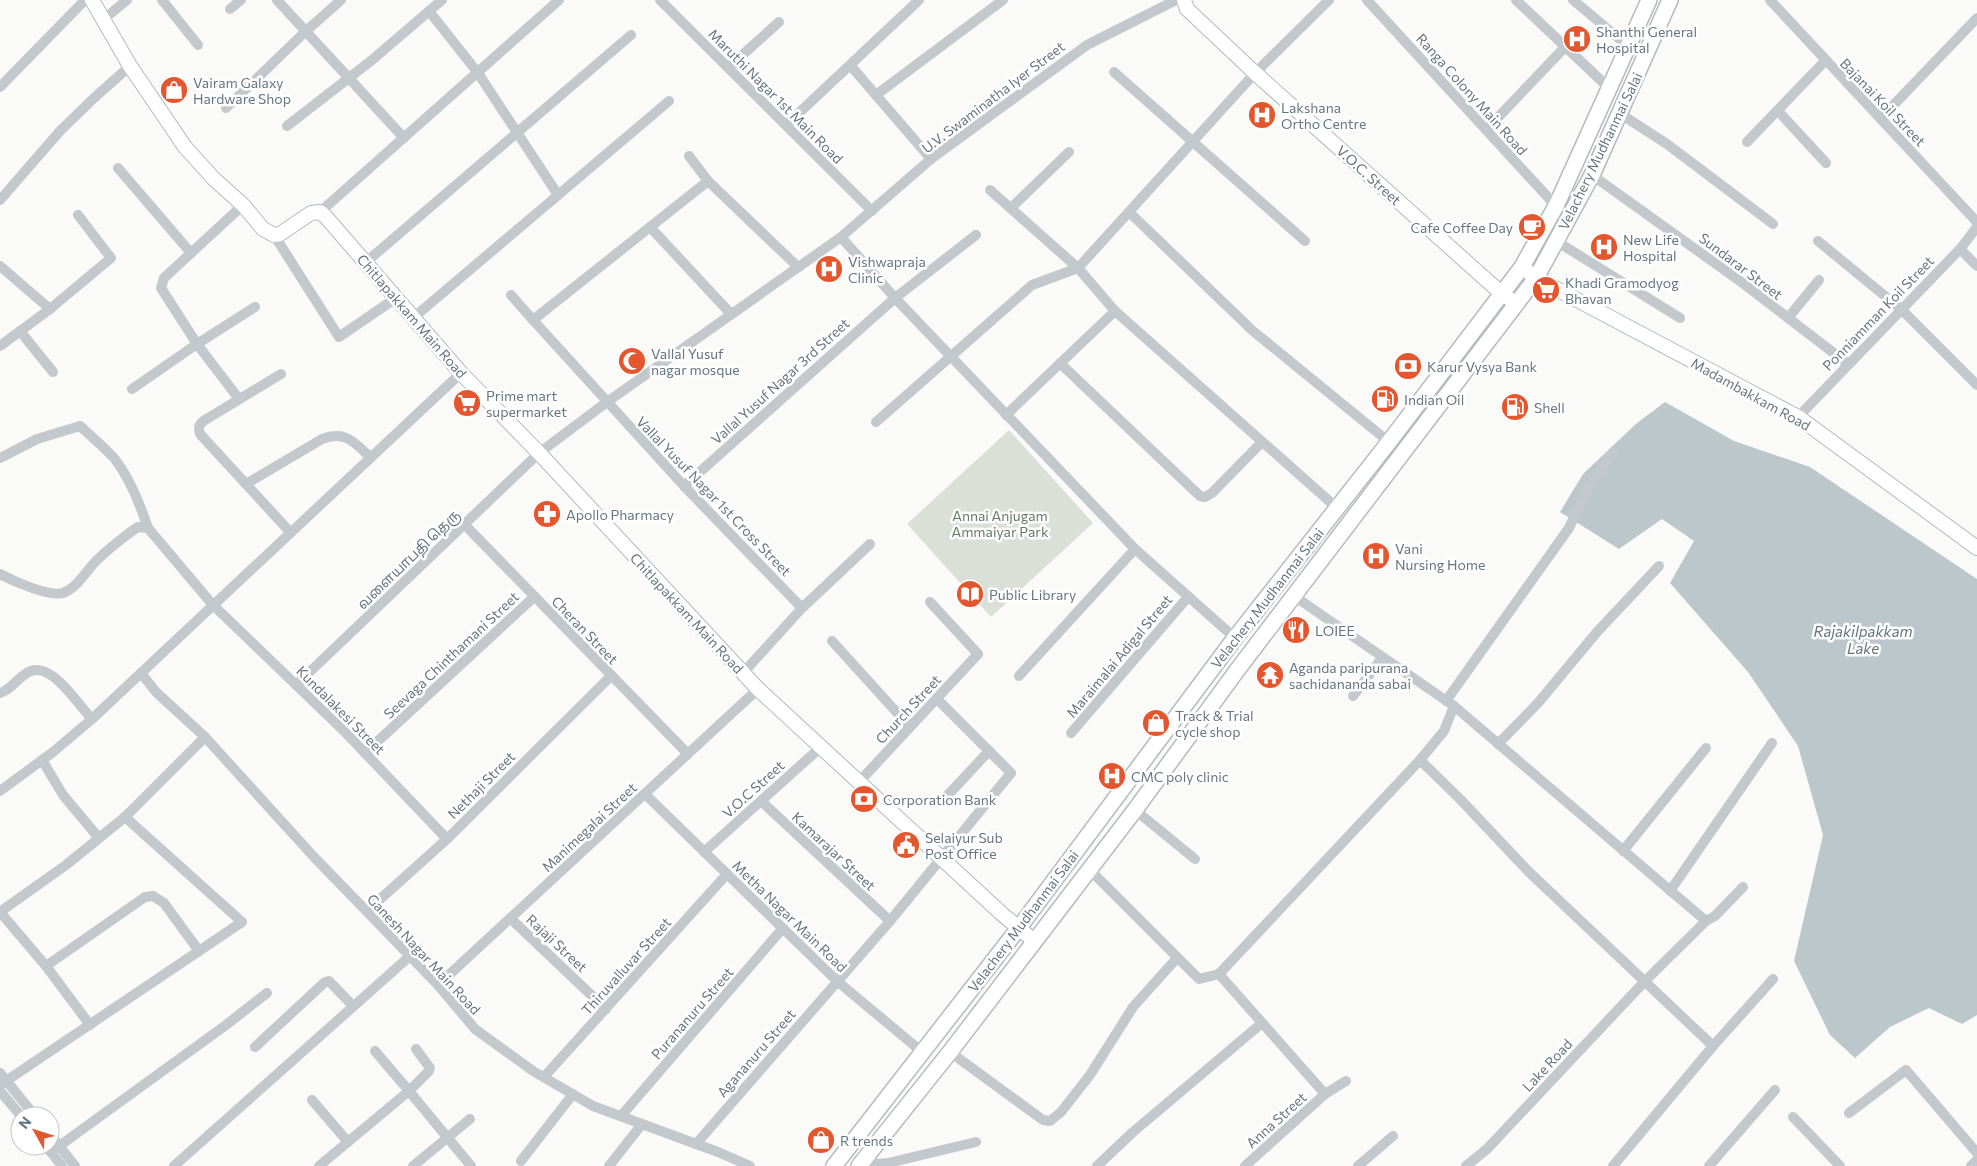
<svg xmlns="http://www.w3.org/2000/svg" width="1977" height="1166" font-family="Commissioner,'Noto Sans Tamil',sans-serif">
<style>
.green{fill:#dadfd7}
.water{fill:#bbc7cb}
.lines{fill:none;stroke-linecap:round;stroke-linejoin:round}
.secondary-casing{stroke:#b3babf;stroke-width:16}
.primary-casing{stroke:#b5babe;stroke-width:18}
.street{stroke:#c3c8cc;stroke-width:10}
.secondary{stroke:#fff;stroke-width:14}
.primary{stroke:#fff;stroke-width:15}
.labels{text-anchor:middle;dominant-baseline:central;stroke-width:5;stroke-linejoin:round;paint-order:stroke}
.poi-label{font-size:14px;fill:#657683;stroke:#fff;text-anchor:start}
.street-label{font-size:14px;fill:#657683;stroke:#fff}
.park-label{font-size:14px;fill:#687a64;stroke:#fff}
.water-label{font-size:15px;font-style:italic;fill:#60757c;stroke:#fff}
</style>
<rect width="100%" height="100%" fill="#fafaf8"/>
<polygon class="green" points="1009,430 1093,523 991,617 907,524"/>
<polygon class="water" points="1665,402 1734,441 1810,467 1977,579 1977,1015 1962,1024 1929,1008 1890,1027 1855,1058 1830,1035 1794,961 1823,835 1798,746 1748,672 1670,583 1694,541 1662,519 1619,549 1560,512 1583,474 1637,423"/>
<g class="lines">
<defs>
<g id="secondary">
<polyline points="92,0 130,66 185,147 214,179 243,205 263,229 274,235 280,234 311,213 320,212 326,217 461,373 539,453 758,689 1002,914 1033,940"/>
<polyline points="1184,0 1187,9 1255,73 1501,293 1517,304"/>
<polyline points="1522,267 1536,278 1798,417 1977,548"/>
</g>
<g id="primary">
<polyline points="834,1166 1018,929 1235,638 1389,442 1522,267 1556,206 1649,0"/>
<polyline points="859,1166 950,1052 1135,810 1238,669 1536,278 1592,175 1670,0"/>
</g>
</defs>
<use href="#secondary" class="secondary-casing"/>
<use href="#primary" class="primary-casing"/>
<g class="street">
<polyline points="162,0 198,45"/>
<polyline points="277,0 404,138"/>
<polyline points="660,0 872,211"/>
<polyline points="1367,0 1556,206"/>
<polyline points="1516,0 1609,88"/>
<polyline points="1573,0 1628,46"/>
<polyline points="1770,0 1977,222"/>
<polyline points="230,9 241,0"/>
<polyline points="429,11 478,73 558,195"/>
<polyline points="104,19 127,0"/>
<polyline points="850,65 931,159"/>
<polyline points="729,67 779,22"/>
<polyline points="1114,72 1305,241"/>
<polyline points="0,87 85,0"/>
<polyline points="876,95 1003,0"/>
<polyline points="226,108 305,32 341,0"/>
<polyline points="1778,111 1826,163"/>
<polyline points="1619,113 1667,144 1773,224"/>
<polyline points="1881,118 1977,18"/>
<polyline points="786,125 919,0"/>
<polyline points="287,126 372,60 442,0"/>
<polyline points="1486,130 1565,47"/>
<polyline points="1747,142 1825,61"/>
<polyline points="689,156 708,181 798,267"/>
<polyline points="118,168 191,253"/>
<polyline points="1592,175 1744,284 1848,364"/>
<polyline points="708,181 533,320 684,486 802,608"/>
<polyline points="990,190 1078,268 1115,311 1337,508"/>
<polyline points="0,200 60,131 94,98 130,66"/>
<polyline points="1011,208 1069,152"/>
<polyline points="320,212 559,0"/>
<polyline points="1129,212 1253,331 1389,442"/>
<polyline points="650,227 731,314"/>
<polyline points="274,235 339,337 396,298"/>
<polyline points="841,237 895,298 1135,549 1235,638"/>
<polyline points="1556,241 1680,318"/>
<polyline points="1818,241 1902,310 1977,385"/>
<polyline points="1960,249 1977,266"/>
<polyline points="365,263 631,35"/>
<polyline points="0,266 50,309"/>
<polyline points="511,295 533,320"/>
<polyline points="413,318 669,101"/>
<polyline points="1788,318 1819,280"/>
<polyline points="20,331 53,372"/>
<polyline points="0,346 50,309 111,258 78,215"/>
<polyline points="1060,363 1200,496 1205,497 1212,493 1262,442"/>
<path d="M281,374L205,420C199,424 198,427 200,434L290,532"/>
<polyline points="132,389 197,344 255,307"/>
<polyline points="239,399 197,344 161,288 164,278 243,205"/>
<polyline points="1006,415 1115,311"/>
<polyline points="1798,417 1960,249 1977,227"/>
<polyline points="876,422 1032,285 1078,268 1255,73 1329,0"/>
<path d="M0,458L37,439L80,426C91,436 104,447 114,458C130,478 140,504 148,528"/>
<path d="M246,484L322,439C345,430 354,442 370,457"/>
<polyline points="684,486 895,298 976,235"/>
<polyline points="464,524 688,754"/>
<path d="M0,574C13,581 49,597 63,593C77,588 86,571 96,561C107,550 120,540 132,531L138,527L148,528L212,604L346,733L447,839"/>
<polyline points="1294,596 1454,706 1706,921"/>
<polyline points="832,641 910,727"/>
<polyline points="141,673 156,692 205,737 314,857 438,985 475,1029 533,1071 593,1106 718,1152 750,1166"/>
<polyline points="743,673 802,608 870,544"/>
<polyline points="1019,676 1135,549"/>
<polyline points="296,685 539,453 607,402 841,237 931,159 1087,45 1176,0"/>
<path d="M0,693C13,689 19,675 31,671C53,663 78,705 92,719"/>
<polyline points="1353,696 1382,658"/>
<polyline points="1446,701 1569,528 1588,488 1613,452"/>
<polyline points="1071,733 1188,597"/>
<polyline points="1498,744 1538,703 1597,632 1659,566"/>
<polyline points="365,753 534,597"/>
<polyline points="42,760 63,795 98,837"/>
<polyline points="1420,760 1460,799 1529,872 1713,1046 1613,1166"/>
<polyline points="859,782 978,654 930,602"/>
<polyline points="0,791 53,752 92,719 461,373"/>
<polyline points="645,794 837,981 922,1052"/>
<polyline points="947,796 989,751"/>
<polyline points="761,801 890,921"/>
<polyline points="1135,810 1195,859"/>
<polyline points="1623,851 1706,748"/>
<polyline points="704,852 821,747"/>
<polyline points="1089,869 1199,979 1219,974 1420,760 1444,731 1454,706"/>
<polyline points="1670,891 1772,743"/>
<polyline points="367,911 447,839 611,676"/>
<polyline points="0,912 66,865 125,817 205,737"/>
<polyline points="0,912 46,966 90,1025"/>
<polyline points="510,918 606,1009"/>
<polyline points="46,966 145,897 153,896 164,903 199,951"/>
<polyline points="1219,974 1325,1094"/>
<polyline points="438,985 758,689"/>
<polyline points="1713,1046 1773,979"/>
<polyline points="255,1047 325,982 329,981 353,1006"/>
<polyline points="375,1051 409,1091 429,1071 430,1068 416,1049"/>
<polyline points="950,1052 1043,1120 1050,1121 1061,1112 1090,1075 1133,1007 1177,958"/>
<polyline points="0,1073 35,1116"/>
<polyline points="544,1077 727,874"/>
<polyline points="0,1085 242,922 125,817"/>
<polyline points="0,1091 21,1116"/>
<polyline points="312,1100 348,1142"/>
<polyline points="1849,1113 1906,1070 1977,1153"/>
<polyline points="621,1116 783,928"/>
<polyline points="1793,1117 1840,1166"/>
<polyline points="50,1134 75,1166"/>
<polyline points="696,1144 890,921 1011,773 937,699"/>
<polyline points="46,1146 62,1166"/>
<polyline points="51,1152 226,1025 267,993"/>
<polyline points="864,1159 875,1164 888,1163 976,1142"/>
<polyline points="521,1161 573,1094"/>
<polyline points="174,1166 410,956"/>
<polyline points="319,1166 409,1091 471,1166"/>
<polyline points="413,1166 470,1119"/>
<polyline points="609,1166 642,1124"/>
<polyline points="1097,1166 1133,1132 1262,1023"/>
<polyline points="1245,1166 1325,1094 1346,1081"/>
<polyline points="1358,1166 1393,1136"/>
<polyline points="1466,1166 1487,1149 1645,981 1706,921 1715,916 1743,887"/>
<polyline points="1709,1166 1775,1090"/>
<polyline points="1971,1166 1977,1160"/>
</g>
<use href="#secondary" class="secondary"/>
<use href="#primary" class="primary"/>
</g>
<defs>
<symbol id="hospital-disc" viewBox="-11 -11 22 22"><circle r="9.5" fill="#e4572e" stroke="#fff"/><path d="M-5-5h3v3.5h4V-5h3V5h-3V1.5h-4V5h-3Z" fill="#fff"/></symbol>
<symbol id="shop-disc" viewBox="-11 -11 22 22"><circle r="9.5" fill="#e4572e" stroke="#fff"/><path d="M-5-2.5h2.3a2.7 3.5 0 0 1 5.4 0H5L5.5 6h-11ZM-1.5-2.5h3a1.5 2.3 0 0 0-3 0Z" fill="#fff"/></symbol>
<symbol id="cafe-disc" viewBox="-11 -11 22 22"><circle r="9.5" fill="#e4572e" stroke="#fff"/><path d="M-5.5-4.5H6V0H3Q3 3.5 0 3.5H-2.5Q-5.5 3.5-5.5 0ZM3-3.2v2h1.7v-2ZM-6 4.5H4V6H-6Z" fill="#fff"/></symbol>
<symbol id="supermarket-disc" viewBox="-11 -11 22 22"><circle r="9.5" fill="#e4572e" stroke="#fff"/><path d="M-6-5.5h2.5l.6 2H6L4.5 2H-2.5L-4.4-4H-6ZM-1.5 3.2a1.3 1.3 0 1 0 .1 0ZM3 3.2a1.3 1.3 0 1 0 .1 0Z" fill="#fff"/></symbol>
<symbol id="mosque-disc" viewBox="-11 -11 22 22"><circle r="9.5" fill="#e4572e" stroke="#fff"/><path d="M3.5-4.9A6 6 0 1 0 3.5 4.9A5 5 0 1 1 3.5-4.9Z" fill="#fff"/></symbol>
<symbol id="bank-disc" viewBox="-11 -11 22 22"><circle r="9.5" fill="#e4572e" stroke="#fff"/><path d="M-6-4H6V4H-6ZM0-2.3a2.3 2.3 0 1 0 0 4.6a2.3 2.3 0 1 0 0-4.6Z" fill="#fff"/></symbol>
<symbol id="fuel-disc" viewBox="-11 -11 22 22"><circle r="9.5" fill="#e4572e" stroke="#fff"/><path d="M-5.5-6h7V0h2V4h1.3V-2.5L3-4.5l.8-.8L6-3V5H2.5V1h-1V6h-7ZM-4.2-4.7v3.2H.2V-4.7Z" fill="#fff"/></symbol>
<symbol id="pharmacy-disc" viewBox="-11 -11 22 22"><circle r="9.5" fill="#e4572e" stroke="#fff"/><path d="M-2-6h4v4h4v4h-4v4h-4v-4h-4v-4h4Z" fill="#fff"/></symbol>
<symbol id="library-disc" viewBox="-11 -11 22 22"><circle r="9.5" fill="#e4572e" stroke="#fff"/><path d="M-6-4Q-3-5.5-.7-3.5V5Q-3 3-6 4ZM6-4Q3-5.5 .7-3.5V5Q3 3 6 4Z" fill="#fff"/></symbol>
<symbol id="restaurant-disc" viewBox="-11 -11 22 22"><circle r="9.5" fill="#e4572e" stroke="#fff"/><path d="M-5-6h1v4h1v-4h1v4h1v-4h1v5L-1.5 .5V6h-2V.5L-5-1ZM5-6V6H3V1.5H1.5Q1.5-4 5-6Z" fill="#fff"/></symbol>
<symbol id="temple-disc" viewBox="-11 -11 22 22"><circle r="9.5" fill="#e4572e" stroke="#fff"/><path d="M0-6L5-2H3V0L6.5 2.5H4V6H1.5V3h-3V6H-4V2.5H-6.5L-3 0V-2H-5Z" fill="#fff"/></symbol>
<symbol id="civic-disc" viewBox="-11 -11 22 22"><circle r="9.5" fill="#e4572e" stroke="#fff"/><path d="M-.6-6.5H3V-4.5H.6V-3L4-1V1h2V6H-6V1h2V-1L-.6-3ZM-1.2 2.5V6h2.4V2.5Z" fill="#fff"/></symbol>
</defs>
<g fill-rule="evenodd">
<use href="#hospital-disc" x="1561" y="23" width="32" height="32"/>
<use href="#shop-disc" x="158" y="74" width="32" height="32"/>
<use href="#hospital-disc" x="1246" y="99" width="32" height="32"/>
<use href="#cafe-disc" x="1516" y="211" width="32" height="32"/>
<use href="#hospital-disc" x="1588" y="231" width="32" height="32"/>
<use href="#hospital-disc" x="813" y="253" width="32" height="32"/>
<use href="#supermarket-disc" x="1530" y="274" width="32" height="32"/>
<use href="#mosque-disc" x="616" y="345" width="32" height="32"/>
<use href="#bank-disc" x="1392" y="350" width="32" height="32"/>
<use href="#fuel-disc" x="1369" y="383" width="32" height="32"/>
<use href="#supermarket-disc" x="451" y="387" width="32" height="32"/>
<use href="#fuel-disc" x="1499" y="391" width="32" height="32"/>
<use href="#pharmacy-disc" x="531" y="498" width="32" height="32"/>
<use href="#hospital-disc" x="1360" y="540" width="32" height="32"/>
<use href="#library-disc" x="954" y="578" width="32" height="32"/>
<use href="#restaurant-disc" x="1280" y="614" width="32" height="32"/>
<use href="#temple-disc" x="1254" y="659" width="32" height="32"/>
<use href="#shop-disc" x="1140" y="707" width="32" height="32"/>
<use href="#hospital-disc" x="1096" y="760" width="32" height="32"/>
<use href="#bank-disc" x="848" y="783" width="32" height="32"/>
<use href="#civic-disc" x="890" y="829" width="32" height="32"/>
<use href="#shop-disc" x="805" y="1124" width="32" height="32"/>
</g>
<g class="labels">
<g class="poi-label">
<text x="1596" y="31">Shanthi General<tspan x="1596" dy="16">Hospital</tspan></text>
<text x="193" y="82">Vairam Galaxy<tspan x="193" dy="16">Hardware Shop</tspan></text>
<text x="1281" y="107">Lakshana<tspan x="1281" dy="16">Ortho Centre</tspan></text>
<text x="1513" y="227" text-anchor="end">Cafe Coffee Day</text>
<text x="1623" y="239">New Life<tspan x="1623" dy="16">Hospital</tspan></text>
<text x="848" y="261">Vishwapraja<tspan x="848" dy="16">Clinic</tspan></text>
<text x="1565" y="282">Khadi Gramodyog<tspan x="1565" dy="16">Bhavan</tspan></text>
<text x="651" y="353">Vallal Yusuf<tspan x="651" dy="16">nagar mosque</tspan></text>
<text x="1427" y="366">Karur Vysya Bank</text>
<text x="486" y="395">Prime mart<tspan x="486" dy="16">supermarket</tspan></text>
<text x="1404" y="399">Indian Oil</text>
<text x="1534" y="407">Shell</text>
<text x="566" y="514">Apollo Pharmacy</text>
<text x="1395" y="548">Vani<tspan x="1395" dy="16">Nursing Home</tspan></text>
<text x="989" y="594">Public Library</text>
<text x="1315" y="630">LOIEE</text>
<text x="1289" y="667">Aganda paripurana<tspan x="1289" dy="16">sachidananda sabai</tspan></text>
<text x="1175" y="715">Track &amp; Trial<tspan x="1175" dy="16">cycle shop</tspan></text>
<text x="1131" y="776">CMC poly clinic</text>
<text x="883" y="799">Corporation Bank</text>
<text x="925" y="837">Selaiyur Sub<tspan x="925" dy="16">Post Office</tspan></text>
<text x="840" y="1140">R trends</text>
</g>
<g class="street-label">
<text transform="translate(1472 94) rotate(48)">Ranga Colony Main Road</text>
<text transform="translate(776 96) rotate(45)">Maruthi Nagar 1st Main Road</text>
<text transform="translate(993 97) rotate(-37)">U.V. Swaminatha Iyer Street</text>
<text transform="translate(1883 102) rotate(46)">Bajanai Koil Street</text>
<text transform="translate(1600 151) rotate(-64)">Velachery Mudhanmai Salai</text>
<text transform="translate(1369 175) rotate(42)">V.O.C. Street</text>
<text transform="translate(1741 266) rotate(37)">Sundarar Street</text>
<text transform="translate(1878 313) rotate(-46)">Ponniamman Koil Street</text>
<text transform="translate(412 316) rotate(49)">Chitlapakkam Main Road</text>
<text transform="translate(780 381) rotate(-42)">Vallal Yusuf Nagar 3rd Street</text>
<text transform="translate(1751 394) rotate(29)">Madambakkam Road</text>
<text transform="translate(714 496) rotate(46)">Vallal Yusuf Nagar 1st Cross Street</text>
<text transform="translate(408 559) rotate(-44)">வளையாபதி தெரு</text>
<text transform="translate(1267 598) rotate(-52)">Velachery Mudhanmai Salai</text>
<text transform="translate(687 613) rotate(47)">Chitlapakkam Main Road</text>
<text transform="translate(585 630) rotate(46)">Cheran Street</text>
<text transform="translate(451 655) rotate(-43)">Seevaga Chinthamani Street</text>
<text transform="translate(1119 656) rotate(-50)">Maraimalai Adigal Street</text>
<text transform="translate(908 709) rotate(-47)">Church Street</text>
<text transform="translate(341 710) rotate(45)">Kundalakesi Street</text>
<text transform="translate(481 785) rotate(-45)">Nethaji Street</text>
<text transform="translate(753 789) rotate(-42)">V.O.C Street</text>
<text transform="translate(589 827) rotate(-43)">Manimegalai Street</text>
<text transform="translate(834 851) rotate(43)">Kamarajar Street</text>
<text transform="translate(790 916) rotate(44)">Metha Nagar Main Road</text>
<text transform="translate(1023 921) rotate(-53)">Velachery Mudhanmai Salai</text>
<text transform="translate(557 943) rotate(43)">Rajaji Street</text>
<text transform="translate(424 954) rotate(47)">Ganesh Nagar Main Road</text>
<text transform="translate(626 966) rotate(-48)">Thiruvalluvar Street</text>
<text transform="translate(692 1013) rotate(-49)">Purananuru Street</text>
<text transform="translate(756 1053) rotate(-49)">Agananuru Street</text>
<text transform="translate(1547 1065) rotate(-47)">Lake Road</text>
<text transform="translate(1276 1120) rotate(-42)">Anna Street</text>
</g>
<g class="park-label">
<text x="1000" y="515">Annai Anjugam<tspan x="1000" dy="16">Ammaiyar Park</tspan></text>
</g>
<g class="water-label">
<text x="1863" y="631">Rajakilpakkam<tspan x="1863" dy="17">Lake</tspan></text>
</g>
</g>
<g transform="translate(35 1131) rotate(309)"><circle r="24" fill="#ffffff" stroke="#c1c8cd"/>
<path d="M0-4L9 19L0 12L-9 19Z" fill="#e4572e"/>
<text y="-8" font-size="14" font-weight="bold" text-anchor="middle" fill="#657683">N</text>
</g>
</svg>
